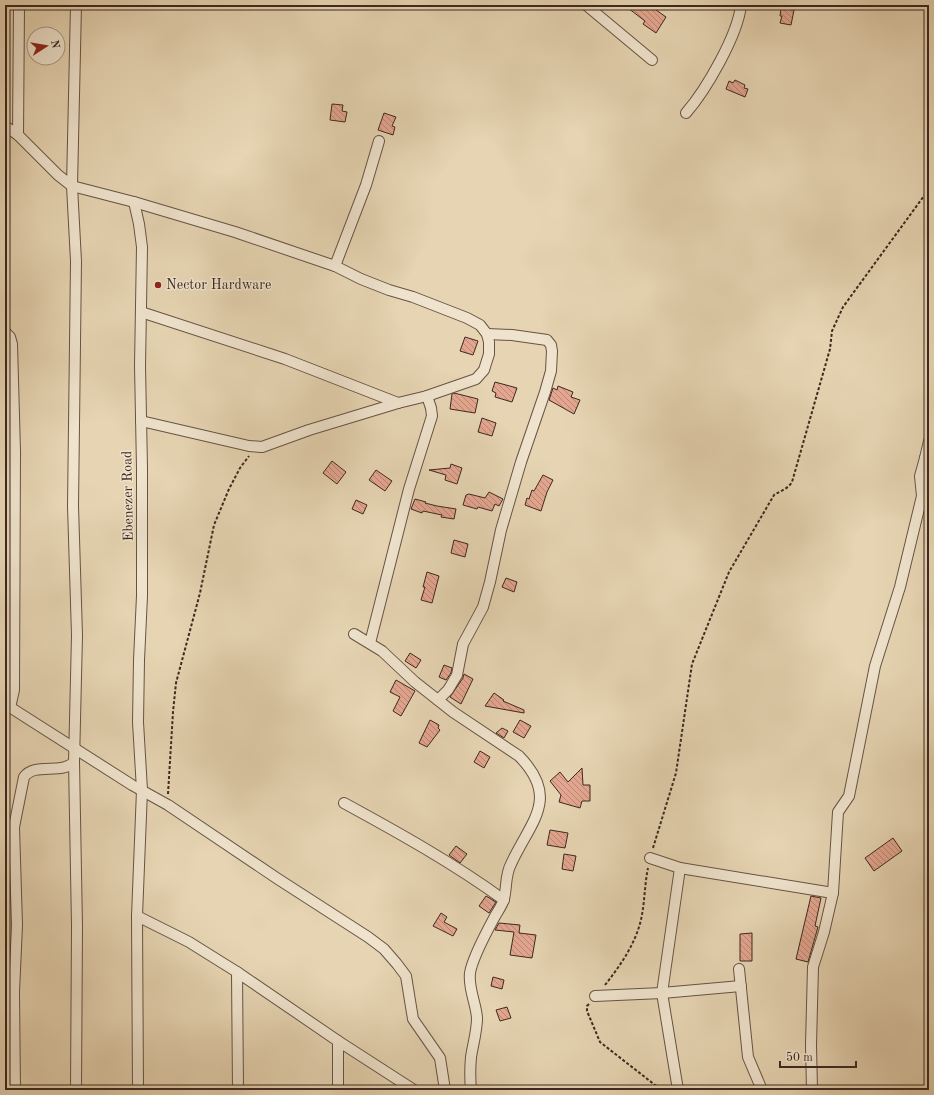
<svg xmlns="http://www.w3.org/2000/svg" width="934" height="1095" font-family="'Old Standard TT',serif">
<style>
.building{fill:url(#building-back-hatch);stroke:#3d2820}
.lines{fill:none;stroke-linecap:round;stroke-linejoin:round}
.minor-casing{stroke:#675344;stroke-width:12}
.path{stroke:#3d2820;stroke-width:2;stroke-dasharray:3 2;stroke-linecap:butt}
.minor{stroke:#efe3cd;stroke-width:10}
.poi-dot{fill:#8f2418;stroke:#efe3cd;stroke-width:1.5}
.labels{text-anchor:middle;dominant-baseline:central;stroke-width:3;stroke-linejoin:round;paint-order:stroke}
.poi-label{font-size:14px;fill:#3d2820;stroke:#efe3cd;text-anchor:start}
.street-label{font-size:14px;fill:#3d2820;stroke:#efe3cd}
</style>
<defs>
<pattern id="building-back-hatch" width="6" height="6" patternUnits="userSpaceOnUse"><rect width="6" height="6" fill="#e4a690"/><path d="M-1 5l2 2M0 0l6 6M5-1l2 2" fill="none" stroke="#ba8775"/></pattern>
</defs>
<rect width="100%" height="100%" fill="#e6d4b2"/>
<filter id="stains"><feTurbulence type="fractalNoise" baseFrequency=".005" numOctaves="4"/><feColorMatrix values="0 0 0 0 .2 0 0 0 0 .09 0 0 0 0 .02 0 0 0 .5 -.17"/></filter>
<radialGradient id="worn" r=".72"><stop offset=".6" stop-color="#630" stop-opacity="0"/><stop offset="1" stop-color="#630" stop-opacity=".3"/></radialGradient>
<g class="building">
<polygon points="624,5 649,5 666,17 656,33 643,24 645,21"/>
<polygon points="781,8 794,10 791,25 780,23 782,16 780,16"/>
<polygon points="735,80 745,85 744,88 748,89 745,97 726,89 729,81 733,83"/>
<polygon points="332,104 343,105 342,111 347,112 345,122 330,120"/>
<polygon points="384,113 396,117 392,126 395,127 393,135 378,130"/>
<polygon points="465,337 478,341 473,355 460,351"/>
<polygon points="495,382 517,388 512,402 495,397 496,393 492,391"/>
<polygon points="558,386 573,392 571,397 580,400 574,414 549,400 553,388 557,390"/>
<polygon points="454,393 478,399 475,413 450,409 452,394"/>
<polygon points="482,418 496,423 492,436 478,432"/>
<polygon points="332,461 346,472 337,484 323,473"/>
<polygon points="451,464 462,468 457,484 445,480 446,475 429,470 450,468"/>
<polygon points="376,470 392,481 385,491 369,480"/>
<polygon points="543,475 553,480 547,492 541,511 525,505 527,498 529,499 532,490 534,491"/>
<polygon points="489,492 503,499 499,506 495,504 492,511 478,507 477,509 463,505 466,495 469,494 485,498"/>
<polygon points="415,499 426,502 425,503 437,506 456,509 454,519 441,517 442,515 423,511 422,513 411,509"/>
<polygon points="356,500 367,505 363,514 352,509"/>
<polygon points="454,540 468,544 465,557 451,553"/>
<polygon points="427,572 439,576 432,603 421,600 425,587 423,587"/>
<polygon points="506,578 517,582 514,592 502,587"/>
<polygon points="410,653 421,660 416,668 405,661"/>
<polygon points="444,665 452,668 451,673 446,680 439,677"/>
<polygon points="464,674 473,679 461,704 450,697 463,678"/>
<polygon points="396,680 415,691 401,716 393,711 400,697 390,692"/>
<polygon points="494,693 504,700 503,701 524,710 524,713 485,706"/>
<polygon points="430,720 439,725 438,728 440,730 427,747 419,743"/>
<polygon points="520,720 531,726 524,738 513,732"/>
<polygon points="502,728 508,731 504,738 496,733"/>
<polygon points="480,751 490,757 484,768 474,762"/>
<polygon points="582,768 583,785 590,785 590,801 582,801 580,808 559,802 561,795 550,781 560,772 568,782"/>
<polygon points="550,830 568,833 565,848 547,845"/>
<polygon points="893,838 902,851 874,871 865,858"/>
<polygon points="456,846 467,854 460,863 449,855"/>
<polygon points="564,854 576,856 573,871 562,869"/>
<polygon points="486,896 496,902 489,913 479,906"/>
<polygon points="811,896 821,898 815,926 818,927 808,962 796,959"/>
<polygon points="441,913 447,917 444,922 457,929 453,936 433,926"/>
<polygon points="499,923 520,925 519,933 536,935 532,958 510,955 514,932 495,930"/>
<polygon points="752,933 752,961 740,961 740,934"/>
<polygon points="493,977 504,980 502,989 491,986"/>
<polygon points="507,1007 511,1018 500,1021 496,1010"/>
</g>
<g class="lines">
<defs>
<g id="minor">
<polyline points="586,5 652,60"/>
<path d="M686,113C706,90 738,35 741,5"/>
<polyline points="5,126 18,135 58,175 72,186 134,202 235,232 335,266 361,279 389,290 413,297 467,318 480,325 487,334 489,342 489,354 484,370 476,379 427,396 398,403 309,430 262,447 249,446 141,421"/>
<polyline points="18,135 19,5"/>
<polyline points="134,202 139,224 142,247 140,366 142,468 142,596 139,660 138,722 142,790 137,916 138,1090"/>
<polyline points="335,266 366,185 379,141"/>
<polyline points="141,312 285,359 398,403"/>
<polyline points="5,332 10,337 12,344 15,452 14,690 10,708"/>
<polyline points="925,458 929,441"/>
<path d="M354,634L382,651L415,682L453,712L519,756C561,799 530,822 511,864C505,875 507,887 504,899C502,906 497,912 494,918C487,931 472,959 470,973C468,988 476,1003 477,1018C477,1031 473,1044 471,1057C470,1068 470,1079 471,1090"/>
<polyline points="370,643 409,489 432,416 431,408 427,396"/>
<polyline points="438,700 448,690 457,675 463,644 483,607 490,582 501,530 521,462 545,392 551,371 552,351 551,345 547,340 512,335 487,334"/>
<polyline points="5,704 132,785 168,805 278,879 368,937 384,949 397,964 406,976 413,1019 440,1058 445,1090"/>
<path d="M344,803C399,833 453,863 504,900"/>
<polyline points="650,858 680,868 833,893"/>
<polyline points="137,916 189,942 237,972 338,1041 414,1090"/>
<polyline points="739,969 748,1057 762,1090"/>
<polyline points="237,972 238,1090"/>
<polyline points="595,996 662,993 741,986"/>
<polyline points="338,1041 338,1090"/>
<path d="M15,1090L14,992L17,925L14,827L24,777C34,762 62,775 74,762"/>
<polyline points="76,1090 77,926 74,762 77,635 73,506 76,261 72,186 76,5"/>
<polyline points="678,1090 662,993 680,868"/>
<polyline points="812,1090 811,1045 813,967 824,932 833,893 838,812 849,796 875,666 900,587 922,496 920,476 925,458 929,457"/>
</g>
</defs>
<use href="#minor" class="minor-casing"/>
<g class="path">
<polyline points="168,794 173,712 176,683 200,593 214,525 229,489 240,468 249,456"/>
<path d="M653,848L676,773L692,664L729,572L774,495C780,491 788,489 792,482L830,349L832,331L843,307L929,189"/>
<path d="M605,985C619,967 632,949 639,927C645,908 644,887 648,868"/>
<polyline points="589,1004 587,1006 587,1011 600,1042 655,1085 665,1090"/>
</g>
<use href="#minor" class="minor"/>
</g>
<circle class="poi-dot" cx="158" cy="285" r="4"/>
<g class="labels">
<g class="poi-label">
<text x="166" y="285">Nector Hardware</text>
</g>
<g class="street-label">
<text transform="translate(128 496) rotate(-91)">Ebenezer Road</text>
</g>
</g>
<rect width="934" height="1095" fill="none" stroke="#e6d4b2" stroke-width="20"/>
<rect x="6" y="6" width="922" height="1083" fill="none" stroke="#3d2820" stroke-width="2"/>
<rect x="10" y="10" width="914" height="1075" fill="none" stroke="#3d2820"/>
<g transform="translate(46 46) rotate(78)"><circle r="19" fill="#efe3cd" stroke="#a89888"/>
<path d="M0-3L7 15L0 10L-7 15Z" fill="#8f2418"/>
<text y="-6" font-size="11" font-weight="bold" text-anchor="middle" fill="#3d2820">N</text>
</g>
<path d="M780 1061v6h76v-6" fill="none" stroke="#3d2820" stroke-width="2"/>
<text x="786" y="1061" font-size="12" fill="#3d2820" stroke="#efe3cd" stroke-width="3" paint-order="stroke">50 m</text>
<rect width="100%" height="100%" filter="url(#stains)"/>
<rect width="100%" height="100%" fill="url(#worn)"/>
</svg>
